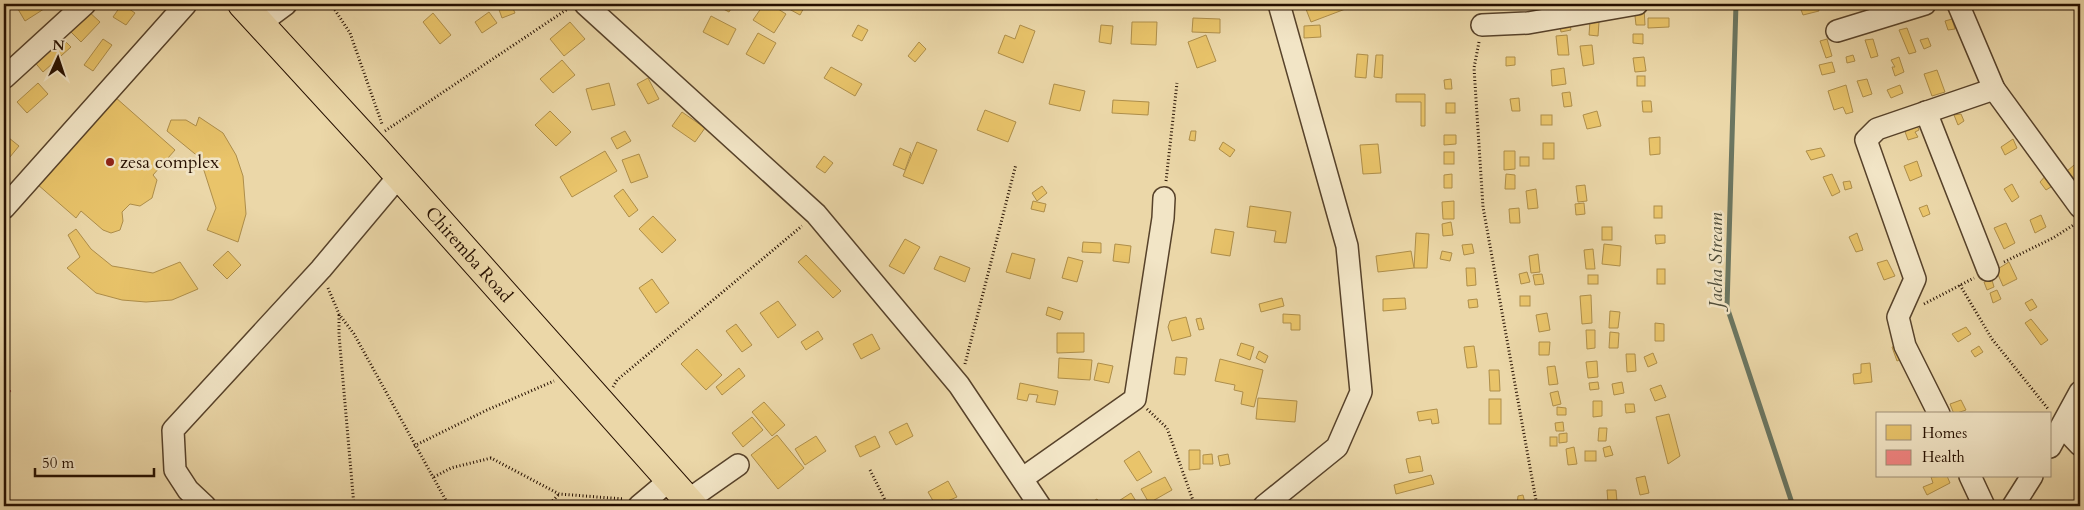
<svg xmlns="http://www.w3.org/2000/svg" width="2084" height="510" font-family="Cardo,serif">
<style>
.homes{fill:#e9c46a;stroke:#ae8e4a}
.health{fill:#f28482;stroke:#b5615b}
.lines{fill:none;stroke-linecap:round;stroke-linejoin:round}
.stream{stroke:#6b7661;stroke-width:5}
.minor-casing{stroke:#57422a;stroke-width:24}
.major-casing{stroke:#261000;stroke-width:30}
.path{stroke:#261000;stroke-width:3;stroke-dasharray:1 2.5;stroke-linecap:butt}
.minor{stroke:#f2e5c6;stroke-width:21}
.major{stroke:#ebd7a8;stroke-width:28}
.poi-dot{fill:#8f2418;stroke:#f2e5c6;stroke-width:2}
.labels{text-anchor:middle;dominant-baseline:central;stroke-width:5;stroke-linejoin:round;paint-order:stroke}
.poi-label{font-size:18px;fill:#261000;stroke:#f2e5c6;text-anchor:start}
.street-label{font-size:18px;fill:#261000;stroke:#f2e5c6}
.water-label{font-size:19px;font-style:italic;fill:#4e4c39;stroke:#f2e5c6}
</style>
<rect width="100%" height="100%" fill="#ebd7a8"/>
<filter id="stains"><feTurbulence type="fractalNoise" baseFrequency=".004" numOctaves="4"/><feColorMatrix values="0 0 0 0 .2 0 0 0 0 .09 0 0 0 0 .02 0 0 0 .5 -.17"/></filter>
<radialGradient id="worn" r=".72"><stop offset=".6" stop-color="#630" stop-opacity="0"/><stop offset="1" stop-color="#630" stop-opacity=".3"/></radialGradient>
<g class="homes">
<polygon points="15,4 45,4 47,7 25,21"/>
<polygon points="122,4 135,13 126,25 113,17"/>
<polygon points="401,4 416,4 403,9"/>
<polygon points="497,4 511,4 515,13 502,18"/>
<polygon points="714,4 734,4 729,12"/>
<polygon points="764,4 770,4 786,14 774,33 753,20"/>
<polygon points="780,4 806,4 800,15"/>
<polygon points="1304,4 1346,4 1348,8 1311,22"/>
<polygon points="1555,4 1564,4 1565,9 1555,9"/>
<polygon points="1817,4 1819,11 1803,15 1800,7"/>
<polygon points="1634,7 1644,7 1645,25 1636,25"/>
<polygon points="87,10 100,22 81,42 68,29"/>
<polygon points="489,12 497,23 482,33 475,22"/>
<polygon points="433,13 451,35 440,44 423,22"/>
<polygon points="711,16 736,29 728,45 703,32"/>
<polygon points="1193,18 1220,19 1220,33 1192,32"/>
<polygon points="1648,18 1669,18 1669,27 1648,28"/>
<polygon points="1952,19 1955,29 1948,30 1945,21"/>
<polygon points="1569,20 1571,30 1561,32 1559,21"/>
<polygon points="1590,21 1599,22 1598,36 1589,35"/>
<polygon points="570,22 585,39 564,56 550,39"/>
<polygon points="1132,22 1157,22 1156,45 1131,44"/>
<polygon points="858,25 868,30 862,41 852,36"/>
<polygon points="1020,25 1035,31 1023,63 998,53 1005,35 1015,39"/>
<polygon points="1101,25 1113,26 1111,44 1099,42"/>
<polygon points="1320,25 1321,37 1304,38 1304,26"/>
<polygon points="1907,28 1916,52 1909,54 1899,30"/>
<polygon points="758,33 776,43 764,64 746,54"/>
<polygon points="58,34 71,47 43,72 32,59"/>
<polygon points="1633,34 1643,34 1643,44 1633,43"/>
<polygon points="1206,35 1216,61 1197,68 1188,42"/>
<polygon points="1567,35 1569,55 1558,55 1556,36"/>
<polygon points="1928,38 1931,46 1924,49 1920,40"/>
<polygon points="103,39 112,45 93,71 84,65"/>
<polygon points="1827,39 1832,56 1826,58 1820,41"/>
<polygon points="1873,39 1878,56 1871,58 1865,40"/>
<polygon points="919,42 926,49 915,62 908,56"/>
<polygon points="1592,45 1594,64 1583,66 1580,46"/>
<polygon points="1357,54 1368,55 1366,78 1355,77"/>
<polygon points="1376,55 1383,55 1382,78 1374,77"/>
<polygon points="1853,55 1855,61 1847,63 1846,57"/>
<polygon points="1506,57 1515,57 1515,65 1506,66"/>
<polygon points="1644,57 1646,71 1635,72 1633,58"/>
<polygon points="1899,57 1904,72 1895,76 1892,67 1895,67 1891,60"/>
<polygon points="562,60 575,75 553,93 540,79"/>
<polygon points="1832,62 1835,72 1822,75 1819,65"/>
<polygon points="831,67 862,84 855,96 824,78"/>
<polygon points="1564,68 1566,84 1552,86 1551,70"/>
<polygon points="1937,70 1945,92 1932,96 1924,74"/>
<rect x="1637" y="76" width="8" height="10"/>
<polygon points="648,78 659,99 648,104 637,84"/>
<polygon points="1451,79 1452,89 1445,89 1444,80"/>
<polygon points="1867,79 1872,94 1863,97 1857,81"/>
<polygon points="38,83 48,94 27,113 17,102"/>
<polygon points="609,83 615,105 592,110 586,89"/>
<polygon points="1054,84 1085,91 1080,111 1049,104"/>
<polygon points="1846,85 1853,112 1846,114 1843,107 1834,110 1828,91"/>
<polygon points="1900,85 1903,93 1891,98 1887,90"/>
<polygon points="1570,92 1572,106 1564,107 1562,93"/>
<polygon points="1396,94 1425,94 1425,126 1421,126 1421,102 1396,102"/>
<polygon points="115,97 175,150 153,175 157,180 152,198 140,206 130,204 122,212 123,221 120,230 111,233 103,230 81,211 76,218 37,184"/>
<polygon points="1519,98 1520,111 1512,111 1510,99"/>
<polygon points="1113,100 1149,102 1148,115 1112,113"/>
<polygon points="1642,101 1651,101 1652,112 1643,112"/>
<rect x="1446" y="103" width="9" height="10"/>
<polygon points="985,110 1016,122 1008,142 977,130"/>
<polygon points="550,111 571,132 556,146 535,125"/>
<polygon points="1597,111 1601,126 1587,129 1583,115"/>
<polygon points="682,112 705,128 695,142 672,126"/>
<polygon points="1961,114 1964,121 1958,125 1954,115"/>
<rect x="1541" y="115" width="11" height="10"/>
<polygon points="199,117 223,133 236,155 243,176 246,214 238,242 207,230 216,208 200,158 167,131 171,120 186,120 196,126"/>
<polygon points="1915,121 1919,130 1915,132 1918,137 1908,140 1903,126"/>
<polygon points="625,131 631,141 617,149 611,138"/>
<polygon points="1191,131 1196,131 1195,141 1189,140"/>
<polygon points="4,134 19,146 5,163 4,162"/>
<polygon points="1444,135 1456,135 1456,144 1444,145"/>
<polygon points="1660,137 1660,154 1650,155 1649,138"/>
<polygon points="2013,139 2017,148 2005,155 2001,147"/>
<polygon points="917,142 937,150 923,184 903,176"/>
<polygon points="1223,142 1235,150 1230,157 1219,149"/>
<rect x="1543" y="143" width="11" height="16"/>
<polygon points="1378,144 1381,173 1363,174 1360,145"/>
<polygon points="900,148 911,153 905,170 893,165"/>
<polygon points="1821,148 1825,156 1811,160 1806,151"/>
<polygon points="605,151 617,171 572,197 560,177"/>
<polygon points="1504,151 1515,151 1515,169 1504,170"/>
<rect x="1444" y="152" width="10" height="12"/>
<polygon points="639,154 648,177 631,183 622,160"/>
<polygon points="824,156 833,163 825,173 816,167"/>
<rect x="1520" y="157" width="9" height="9"/>
<polygon points="2080,160 2080,174 2072,180 2067,171"/>
<polygon points="1917,161 1922,176 1910,181 1904,166"/>
<polygon points="1452,174 1452,188 1444,188 1444,175"/>
<polygon points="1506,174 1515,175 1515,189 1505,189"/>
<polygon points="1832,174 1840,192 1832,196 1823,177"/>
<polygon points="2047,174 2054,185 2046,190 2040,182"/>
<polygon points="1850,181 1852,188 1845,190 1843,182"/>
<polygon points="2012,184 2019,197 2012,202 2004,189"/>
<polygon points="1585,185 1587,201 1578,202 1576,186"/>
<polygon points="1042,186 1047,193 1037,201 1032,193"/>
<polygon points="623,189 638,210 629,217 614,196"/>
<polygon points="1536,189 1538,208 1528,209 1526,191"/>
<polygon points="1033,201 1046,204 1044,212 1031,209"/>
<polygon points="1454,201 1454,219 1443,219 1442,202"/>
<polygon points="1584,203 1585,214 1576,215 1575,204"/>
<polygon points="1927,205 1930,214 1923,217 1919,208"/>
<polygon points="1250,206 1291,212 1286,243 1274,242 1276,231 1247,227"/>
<rect x="1654" y="206" width="8" height="12"/>
<polygon points="1519,208 1520,223 1510,223 1509,209"/>
<polygon points="2041,215 2046,227 2035,233 2030,220"/>
<polygon points="653,216 676,240 662,253 639,229"/>
<polygon points="1451,222 1453,235 1443,236 1442,224"/>
<polygon points="2006,223 2015,243 2004,249 1994,228"/>
<rect x="1602" y="227" width="10" height="13"/>
<polygon points="76,229 91,249 112,266 153,273 180,262 198,289 172,300 146,302 122,300 96,293 67,268 80,257 68,235"/>
<polygon points="1215,229 1234,232 1230,256 1211,253"/>
<polygon points="1416,233 1429,234 1427,268 1414,268"/>
<polygon points="1857,233 1863,250 1856,252 1849,237"/>
<polygon points="1655,235 1665,235 1665,243 1656,244"/>
<polygon points="905,239 920,247 904,274 889,266"/>
<polygon points="1083,242 1101,243 1101,253 1082,252"/>
<polygon points="1115,244 1131,246 1129,263 1113,261"/>
<polygon points="1472,244 1474,253 1464,255 1462,245"/>
<polygon points="1604,244 1621,246 1620,266 1602,264"/>
<polygon points="1593,249 1595,269 1586,269 1584,250"/>
<polygon points="228,251 241,265 227,279 213,265"/>
<polygon points="1411,251 1414,268 1378,272 1376,256"/>
<polygon points="1442,251 1452,253 1450,261 1440,259"/>
<polygon points="1012,253 1035,259 1030,279 1006,272"/>
<polygon points="1538,254 1540,272 1531,273 1529,256"/>
<polygon points="806,255 841,291 833,298 798,262"/>
<polygon points="940,256 970,268 965,282 934,269"/>
<polygon points="1068,257 1083,261 1077,282 1062,278"/>
<polygon points="1887,260 1895,276 1884,280 1877,263"/>
<polygon points="2009,262 2017,279 2003,286 1996,270"/>
<polygon points="1466,268 1475,268 1476,285 1467,286"/>
<rect x="1657" y="269" width="8" height="15"/>
<polygon points="1527,272 1530,282 1521,284 1519,274"/>
<polygon points="1542,274 1544,284 1535,285 1533,275"/>
<rect x="1588" y="275" width="10" height="9"/>
<polygon points="652,279 669,303 656,313 639,288"/>
<polygon points="1992,280 1994,287 1987,290 1984,282"/>
<polygon points="1997,290 2001,299 1993,303 1990,293"/>
<polygon points="1591,295 1592,323 1582,324 1580,296"/>
<rect x="1520" y="296" width="10" height="10"/>
<polygon points="1282,298 1284,306 1261,312 1259,304"/>
<polygon points="1405,298 1406,309 1383,311 1383,299"/>
<polygon points="1477,299 1478,307 1469,308 1468,300"/>
<polygon points="2032,299 2037,307 2030,311 2025,303"/>
<polygon points="778,301 796,325 778,338 760,313"/>
<polygon points="1048,307 1063,312 1060,320 1046,315"/>
<polygon points="1610,311 1620,312 1618,328 1609,328"/>
<polygon points="1547,313 1550,330 1539,332 1536,315"/>
<polygon points="1283,314 1300,315 1300,330 1291,330 1291,323 1283,323"/>
<polygon points="1186,317 1191,336 1172,341 1168,327 1170,321"/>
<polygon points="1201,318 1204,329 1199,330 1196,319"/>
<polygon points="2031,319 2048,340 2041,345 2025,323"/>
<polygon points="1655,323 1664,324 1664,341 1655,341"/>
<polygon points="736,324 752,345 742,352 726,331"/>
<polygon points="1966,327 1971,334 1958,342 1952,334"/>
<polygon points="1586,330 1595,330 1595,348 1587,349"/>
<polygon points="818,331 823,339 806,350 801,342"/>
<polygon points="1610,332 1619,333 1618,348 1609,348"/>
<polygon points="1057,333 1084,333 1084,352 1057,353"/>
<polygon points="872,334 880,349 861,359 853,344"/>
<polygon points="1539,342 1550,342 1549,355 1539,355"/>
<polygon points="1241,343 1254,347 1250,360 1237,355"/>
<polygon points="1901,345 1904,358 1897,361 1892,347"/>
<polygon points="1474,346 1477,367 1467,368 1464,347"/>
<polygon points="1979,346 1983,352 1975,357 1971,351"/>
<polygon points="697,349 722,375 706,390 681,364"/>
<polygon points="1259,351 1268,356 1265,363 1256,358"/>
<polygon points="1653,353 1657,363 1648,367 1644,357"/>
<polygon points="1626,354 1635,354 1636,371 1627,372"/>
<polygon points="1176,357 1187,358 1185,375 1174,374"/>
<polygon points="1059,358 1092,360 1090,380 1058,378"/>
<polygon points="1220,359 1263,370 1254,407 1241,404 1243,392 1234,390 1235,385 1215,381"/>
<polygon points="1597,361 1598,377 1588,378 1586,362"/>
<polygon points="1098,363 1113,366 1109,383 1094,380"/>
<polygon points="1870,363 1872,382 1854,384 1853,374 1861,373 1861,364"/>
<polygon points="1555,366 1558,384 1549,385 1547,367"/>
<polygon points="739,368 745,376 722,395 716,387"/>
<polygon points="1489,370 1499,370 1500,391 1490,391"/>
<polygon points="1598,382 1599,389 1590,390 1589,383"/>
<polygon points="1622,382 1624,393 1614,395 1612,384"/>
<polygon points="1020,383 1058,391 1055,405 1036,402 1038,395 1029,394 1027,401 1017,399"/>
<polygon points="1661,385 1666,397 1655,401 1650,389"/>
<polygon points="1558,391 1561,404 1553,406 1550,393"/>
<polygon points="1258,398 1297,401 1295,422 1256,419"/>
<rect x="1489" y="399" width="12" height="25"/>
<polygon points="1961,400 1966,410 1954,414 1950,404"/>
<polygon points="1593,401 1602,401 1602,416 1593,417"/>
<polygon points="764,402 785,425 772,436 752,412"/>
<polygon points="1625,404 1634,404 1635,412 1626,413"/>
<polygon points="1557,407 1566,408 1566,415 1557,415"/>
<polygon points="1437,409 1439,423 1432,424 1431,419 1419,421 1417,412"/>
<polygon points="1669,414 1680,456 1668,464 1656,417"/>
<polygon points="752,417 763,430 743,447 732,433"/>
<polygon points="1563,422 1564,431 1556,431 1555,423"/>
<polygon points="907,423 913,436 896,445 889,432"/>
<polygon points="1599,428 1607,428 1606,441 1598,441"/>
<polygon points="1567,433 1567,442 1559,443 1559,434"/>
<polygon points="777,435 804,468 778,489 751,455"/>
<polygon points="816,436 826,451 805,465 795,449"/>
<polygon points="875,436 880,447 860,457 855,446"/>
<rect x="1550" y="437" width="7" height="9"/>
<polygon points="1610,446 1613,455 1605,457 1603,448"/>
<polygon points="1574,447 1577,464 1568,465 1566,449"/>
<polygon points="1189,450 1200,450 1200,469 1189,470"/>
<polygon points="1139,451 1152,472 1137,481 1124,461"/>
<rect x="1585" y="451" width="11" height="10"/>
<polygon points="1212,454 1213,464 1203,464 1203,455"/>
<polygon points="1228,454 1230,464 1220,466 1218,456"/>
<polygon points="1420,456 1423,471 1409,473 1406,459"/>
<polygon points="1431,475 1434,484 1396,494 1394,485"/>
<polygon points="1645,476 1649,493 1640,495 1636,478"/>
<polygon points="1947,476 1950,483 1927,495 1923,487 1933,483 1931,477"/>
<polygon points="1165,477 1172,490 1149,503 1141,489"/>
<polygon points="948,481 957,497 936,506 928,492"/>
<polygon points="1607,490 1616,490 1617,502 1608,503"/>
<polygon points="1131,493 1139,506 1111,506"/>
<polygon points="1523,495 1525,503 1517,505 1518,496"/>
<polygon points="1097,499 1102,506 1085,506"/>
</g>
<g class="health">
<polygon points="4,384 11,391 4,399"/>
<polygon points="4,476 9,480 4,486"/>
</g>
<g class="lines">
<polyline class="stream" points="1736,4 1727,307 1793,506"/>
<defs>
<g id="minor">
<polyline points="585,4 816,214 959,385 1040,506"/>
<polyline points="1958,4 1994,89 2080,207"/>
<polyline points="259,24 286,4"/>
<polyline points="1482,25 1528,23 1637,4"/>
<polyline points="1837,31 1925,4"/>
<polyline points="4,78 85,4"/>
<polyline points="1926,112 1988,270"/>
<polyline points="4,208 186,4"/>
<polyline points="1939,414 1905,346 1898,317 1915,279 1866,140 1877,129 1994,89"/>
<polyline points="2063,427 2080,445"/>
<polyline points="2050,447 2080,392"/>
<polyline points="1970,476 1984,506"/>
<polyline points="1023,478 1135,399 1163,218 1164,198"/>
<polyline points="688,500 738,465"/>
<polyline points="205,506 188,490 175,470 173,430 321,269 399,176"/>
<polyline points="639,506 670,480"/>
<polyline points="1264,506 1337,447 1361,392 1347,246 1279,4"/>
<polyline points="2013,506 2032,476"/>
</g>
<g id="major">
<path id="s1" d="M242,4L376,150L693,506"/>
</g>
</defs>
<use href="#minor" class="minor-casing"/>
<use href="#major" class="major-casing"/>
<g class="path">
<polyline points="331,4 350,33 382,124"/>
<polyline points="1479,42 1474,68 1483,207 1537,506"/>
<polyline points="385,131 569,8"/>
<polyline points="1166,181 1177,83"/>
<polyline points="2004,262 2053,238 2075,224"/>
<polyline points="1960,285 1992,339 2049,410"/>
<polyline points="328,288 339,314 354,334 449,506"/>
<polyline points="1924,304 1974,278"/>
<polyline points="339,315 339,335 354,506"/>
<polyline points="965,364 1016,164"/>
<polyline points="613,387 617,380 802,226"/>
<polyline points="1147,409 1167,428 1195,506"/>
<polyline points="414,446 487,410 554,381"/>
<polyline points="870,470 888,506"/>
<polyline points="434,477 451,468 491,458 559,494 624,499"/>
<polyline points="548,506 559,494"/>
</g>
<use href="#minor" class="minor"/>
<use href="#major" class="major"/>
</g>
<circle class="poi-dot" cx="110" cy="162" r="5"/>
<g class="labels">
<g class="poi-label">
<text x="120" y="162">zesa complex</text>
</g>
<g class="street-label">
<text stroke="none"><textPath href="#s1" startOffset="338">Chiremba Road</textPath></text>
</g>
<g class="water-label">
<text transform="translate(1716 260) rotate(-90)">Jacha Stream</text>
</g>
</g>
<rect width="2084" height="510" fill="none" stroke="#ebd7a8" stroke-width="20"/>
<rect x="5" y="5" width="2074" height="500" fill="none" stroke="#261000" stroke-width="2.5"/>
<rect x="10" y="10" width="2064" height="490" fill="none" stroke="#261000"/>
<rect x="1876" y="412" width="175" height="65" fill="#f2e5c6" stroke="#a09077"/>
<rect x="1886" y="425" width="25" height="15" fill="#e9c46a" stroke="#a09077"/>
<text x="1922" y="438" font-size="15" fill="#261000">Homes</text>
<rect x="1886" y="450" width="25" height="15" fill="#f28482" stroke="#a09077"/>
<text x="1922" y="462" font-size="15" fill="#261000">Health</text>
<g transform="translate(58 58) rotate(3)" stroke="#f2e5c6" stroke-width="4" paint-order="stroke">
<path d="M0-4L9 19L0 12L-9 19Z" fill="#261000"/>
<text y="-8" font-size="14" font-weight="bold" text-anchor="middle" fill="#261000">N</text>
</g>
<path d="M35 468v8h119v-8" fill="none" stroke="#261000" stroke-width="2.5"/>
<text x="42" y="468" font-size="15" fill="#261000" stroke="#f2e5c6" stroke-width="4" paint-order="stroke">50 m</text>
<rect width="100%" height="100%" filter="url(#stains)"/>
<rect width="100%" height="100%" fill="url(#worn)"/>
</svg>
